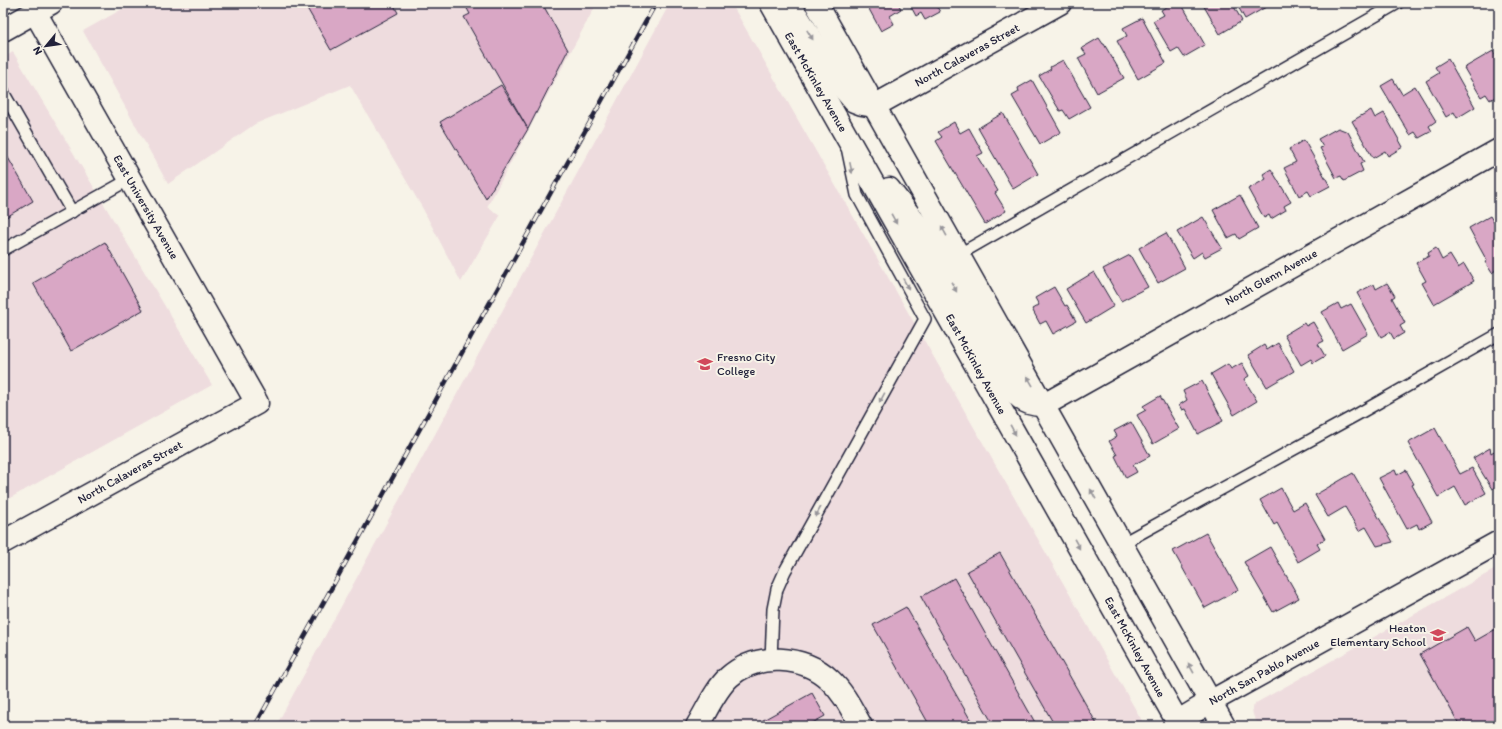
<svg xmlns="http://www.w3.org/2000/svg" width="1502" height="729" font-family="Itim,sans-serif">
<style>
.built{fill:#eedcde}
.building{fill:#d9a7c5;stroke:#22223b}
.lines{fill:none;stroke-linecap:round;stroke-linejoin:round}
.lane-casing{stroke:#22223b;stroke-width:14}
.street-casing{stroke:#22223b;stroke-width:25}
.secondary-casing{stroke:#22223b;stroke-width:25}
.primary-casing{stroke:#22223b;stroke-width:25}
.lane{stroke:#f7f3e8;stroke-width:11}
.street{stroke:#f7f3e8;stroke-width:22}
.secondary{stroke:#f7f3e8;stroke-width:22}
.primary{stroke:#f7f3e8;stroke-width:22}
.rail-casing{stroke:#22223b;stroke-width:4.5}
.rail{stroke:#f7f3e8;stroke-width:3;stroke-dasharray:9;stroke-linecap:butt}
.oneway{fill:#97959a}
.labels{text-anchor:middle;dominant-baseline:central;stroke-width:4;stroke-linejoin:round;paint-order:stroke}
.street-label{font-size:12px;fill:#22223b;stroke:#f7f3e8}
.poi-label{font-size:12px;fill:#22223b;stroke:#f7f3e8;text-anchor:start}
</style>
<rect width="100%" height="100%" fill="#f7f3e8"/>
<filter id="ink" filterUnits="userSpaceOnUse"><feTurbulence type="fractalNoise" baseFrequency=".025" numOctaves="2"/><feDisplacementMap in="SourceGraphic" scale="8" xChannelSelector="R" yChannelSelector="G"/><feConvolveMatrix kernelMatrix="1 2 1 2 8 2 1 2 1" color-interpolation-filters="sRGB"/></filter>
<g filter="url(#ink)">
<g class="built">
<polygon points="133,3 597,3 487,207 500,216 461,282 423,209 350,85 255,124 168,184 83,31"/>
<polygon points="670,3 731,3 1145,726 276,726"/>
<polygon points="13,52 212,385 3,502 3,58"/>
<polygon points="1499,567 1499,726 1259,726 1253,715 1252,708 1256,703"/>
</g>
<g class="building">
<polygon points="304,3 393,3 398,13 331,50"/>
<polygon points="464,3 542,3 568,50 528,129 464,17 470,14"/>
<polygon points="879,3 898,3 901,9 890,16 894,24 881,31 869,9"/>
<polygon points="909,3 939,3 936,5 940,12 925,20 921,13 916,16"/>
<polygon points="1173,3 1181,3 1205,45 1184,57 1178,48 1171,52 1153,21 1164,15 1161,10"/>
<polygon points="1202,3 1232,3 1242,21 1220,34"/>
<polygon points="1236,3 1273,3 1245,19"/>
<polygon points="1142,18 1166,63 1138,79 1117,41 1127,36 1123,28"/>
<polygon points="1099,38 1103,44 1104,44 1124,78 1097,93 1078,58 1086,54 1082,48"/>
<polygon points="1493,51 1499,62 1499,95 1490,100 1486,94 1481,97 1464,68"/>
<polygon points="1448,59 1475,107 1457,118 1454,112 1446,117 1426,81 1439,73 1435,67"/>
<polygon points="1063,60 1090,107 1069,119 1063,110 1060,111 1039,76 1051,69 1050,67"/>
<polygon points="1393,79 1402,94 1415,86 1436,121 1429,126 1432,131 1419,138 1415,132 1410,135 1381,86"/>
<polygon points="1032,80 1061,132 1040,144 1012,96 1019,92 1018,88"/>
<polygon points="501,85 528,129 486,199 440,122"/>
<polygon points="1371,110 1375,118 1384,113 1403,147 1388,156 1385,151 1373,158 1352,121"/>
<polygon points="1003,113 1038,174 1013,189 978,128"/>
<polygon points="954,122 960,133 969,128 983,153 977,156 998,191 995,193 1006,211 985,224 936,141 942,137 938,132"/>
<polygon points="1338,128 1348,132 1364,162 1360,164 1363,171 1344,181 1341,176 1336,178 1320,148 1323,147 1318,139"/>
<polygon points="1304,140 1330,186 1311,196 1308,191 1299,196 1284,168 1296,162 1289,149"/>
<polygon points="3,149 33,201 3,219"/>
<polygon points="1271,169 1291,202 1284,206 1286,210 1271,219 1269,215 1264,218 1248,189 1266,179 1263,174"/>
<polygon points="1240,195 1258,228 1239,239 1236,234 1228,238 1213,210"/>
<polygon points="1490,216 1499,231 1499,235 1497,236 1499,241 1499,272 1497,269 1492,273 1485,262 1487,261 1469,228"/>
<polygon points="1203,217 1222,248 1205,257 1202,252 1193,258 1177,232"/>
<polygon points="1166,233 1185,268 1158,283 1139,248"/>
<polygon points="105,242 143,310 71,351 33,283"/>
<polygon points="1436,248 1442,260 1450,255 1458,268 1464,264 1474,281 1434,304 1422,283 1426,281 1416,263 1429,256 1428,253"/>
<polygon points="1130,255 1148,287 1121,301 1103,269"/>
<polygon points="1094,272 1114,306 1086,323 1066,289"/>
<polygon points="1387,283 1395,296 1392,298 1405,323 1400,326 1404,333 1394,339 1390,332 1381,337 1357,293 1374,284 1376,289"/>
<polygon points="1054,287 1065,306 1067,305 1076,321 1053,334 1046,321 1040,324 1032,309 1039,305 1035,298"/>
<polygon points="1338,303 1341,309 1351,304 1368,334 1342,349 1322,312"/>
<polygon points="1313,322 1324,341 1318,344 1325,356 1313,363 1311,359 1301,365 1284,335 1304,323 1306,326"/>
<polygon points="1278,343 1294,371 1267,387 1248,355 1264,345 1267,350"/>
<polygon points="1242,363 1249,376 1244,379 1257,401 1234,415 1211,374 1228,364 1231,369"/>
<polygon points="1202,381 1223,421 1198,434 1185,409 1182,410 1179,405 1187,400 1183,391"/>
<polygon points="1160,396 1179,429 1153,444 1137,415 1146,410 1143,406"/>
<polygon points="1131,422 1150,456 1133,465 1137,472 1126,478 1115,456 1117,455 1109,441 1117,436 1114,431"/>
<polygon points="1435,428 1460,474 1472,468 1486,493 1465,505 1455,487 1438,497 1408,443"/>
<polygon points="1490,448 1491,453 1499,448 1499,485 1492,489 1473,458"/>
<polygon points="1395,470 1397,475 1406,470 1414,484 1412,485 1432,522 1419,529 1417,524 1407,529 1379,478"/>
<polygon points="1353,473 1393,542 1377,546 1366,527 1359,531 1345,507 1328,517 1315,495"/>
<polygon points="1281,488 1293,510 1305,503 1325,539 1317,544 1320,549 1298,562 1277,523 1274,525 1260,500"/>
<polygon points="1206,533 1238,590 1205,608 1173,551"/>
<polygon points="1270,547 1299,598 1273,612 1244,562"/>
<polygon points="1000,553 1098,726 1055,726 967,571"/>
<polygon points="954,578 1037,726 994,726 921,597"/>
<polygon points="906,607 974,726 930,726 873,625"/>
<polygon points="1467,627 1475,641 1496,629 1499,634 1499,726 1460,726 1420,654"/>
<polygon points="812,693 825,716 807,726 758,726 756,724"/>
</g>
<g class="lines">
<defs>
<g id="lane">
<polyline points="3,92 72,212"/>
<polyline points="3,250 130,179"/>
<polyline points="958,255 1398,3"/>
<polyline points="1121,544 1358,414 1499,334"/>
<polyline points="771,660 773,609 777,589 785,571 925,319 857,195 848,152"/>
</g>
<g id="street">
<polyline points="874,106 1060,3"/>
<polyline points="1044,405 1499,150"/>
<polyline points="3,542 257,403 35,12"/>
<polyline points="1177,722 1210,702 1499,542"/>
<path d="M697,726C707,710 715,690 729,677C757,652 804,655 830,680C844,693 852,710 861,726"/>
</g>
<g id="secondary">
<polyline points="771,3 1180,726"/>
<polyline points="789,3 840,84 854,101 862,104 874,106"/>
<polyline points="816,3 1224,726"/>
<path d="M889,189L921,230L1003,375C1014,392 1021,406 1044,405"/>
</g>
<polyline id="primary" points="3,30 51,3"/>
</defs>
<use href="#lane" class="lane-casing"/>
<use href="#street" class="street-casing"/>
<use href="#secondary" class="secondary-casing"/>
<use href="#primary" class="primary-casing"/>
<use href="#lane" class="lane"/>
<use href="#street" class="street"/>
<use href="#secondary" class="secondary"/>
<use href="#primary" class="primary"/>
<defs>
<polyline id="rail" points="255,726 656,3"/>
</defs>
<use href="#rail" class="rail-casing"/>
<use href="#rail" class="rail"/>
</g>
<defs><path id="oneway-solid" d="M-6-.8H1V-3.2L6.5 0L1 3.2V.8H-6Z"/></defs>
<g class="oneway">
<use href="#oneway-solid" transform="translate(810 35) rotate(58)"/>
<use href="#oneway-solid" transform="translate(851 168) rotate(78)"/>
<use href="#oneway-solid" transform="translate(894 219) rotate(61)"/>
<use href="#oneway-solid" transform="translate(944 231) rotate(-119)"/>
<use href="#oneway-solid" transform="translate(906 284) rotate(61)"/>
<use href="#oneway-solid" transform="translate(954 287) rotate(61)"/>
<use href="#oneway-solid" transform="translate(1030 381) rotate(-120)"/>
<use href="#oneway-solid" transform="translate(882 398) rotate(118)"/>
<use href="#oneway-solid" transform="translate(1013 430) rotate(61)"/>
<use href="#oneway-solid" transform="translate(1093 494) rotate(-119)"/>
<use href="#oneway-solid" transform="translate(818 512) rotate(119)"/>
<use href="#oneway-solid" transform="translate(1077 544) rotate(61)"/>
<use href="#oneway-solid" transform="translate(1191 668) rotate(-119)"/>
</g>
</g>
<defs>
<symbol id="university-bare" viewBox="-9 -9 18 18"><path d="M0-5L7-2L0 1L-7-2ZM-4 1L0 2.5L4 1V4Q0 6-4 4Z" fill="#d1495b" stroke="#f7f3e8" stroke-width="2.5" paint-order="stroke"/></symbol>
<symbol id="school-bare" viewBox="-9 -9 18 18"><path d="M0-5L7-2L0 1L-7-2ZM-4 1L0 2.5L4 1V4Q0 6-4 4Z" fill="#d1495b" stroke="#f7f3e8" stroke-width="2.5" paint-order="stroke"/></symbol>
</defs>
<g fill-rule="evenodd">
<use href="#university-bare" x="694" y="353" width="22" height="22"/>
<use href="#school-bare" x="1427" y="624" width="22" height="22"/>
</g>
<g class="labels">
<g class="street-label">
<text transform="translate(967 55) rotate(-29)">North Calaveras Street</text>
<text transform="translate(816 82) rotate(60)">East McKinley Avenue</text>
<text transform="translate(146 207) rotate(60)">East University Avenue</text>
<text transform="translate(1271 277) rotate(-29)">North Glenn Avenue</text>
<text transform="translate(976 364) rotate(61)">East McKinley Avenue</text>
<text transform="translate(130 472) rotate(-29)">North Calaveras Street</text>
<text transform="translate(1135 647) rotate(61)">East McKinley Avenue</text>
<text transform="translate(1264 672) rotate(-29)">North San Pablo Avenue</text>
</g>
<g class="poi-label">
<text x="717" y="357">Fresno City<tspan x="717" dy="14">College</tspan></text>
<text x="1426" y="628" text-anchor="end">Heaton<tspan x="1426" dy="14">Elementary School</tspan></text>
</g>
</g>
<rect width="1502" height="729" fill="none" stroke="#f7f3e8" stroke-width="16"/>
<rect x="8" y="8" width="1486" height="713" fill="none" stroke="#22223b" stroke-width="1.5" filter="url(#ink)"/>
<g transform="translate(46 46) rotate(241)" stroke="#f7f3e8" stroke-width="3" paint-order="stroke">
<path d="M0-3L7 15L0 10L-7 15Z" fill="#22223b"/>
<text y="-6" font-size="11" font-weight="bold" text-anchor="middle" fill="#22223b">N</text>
</g>
</svg>
